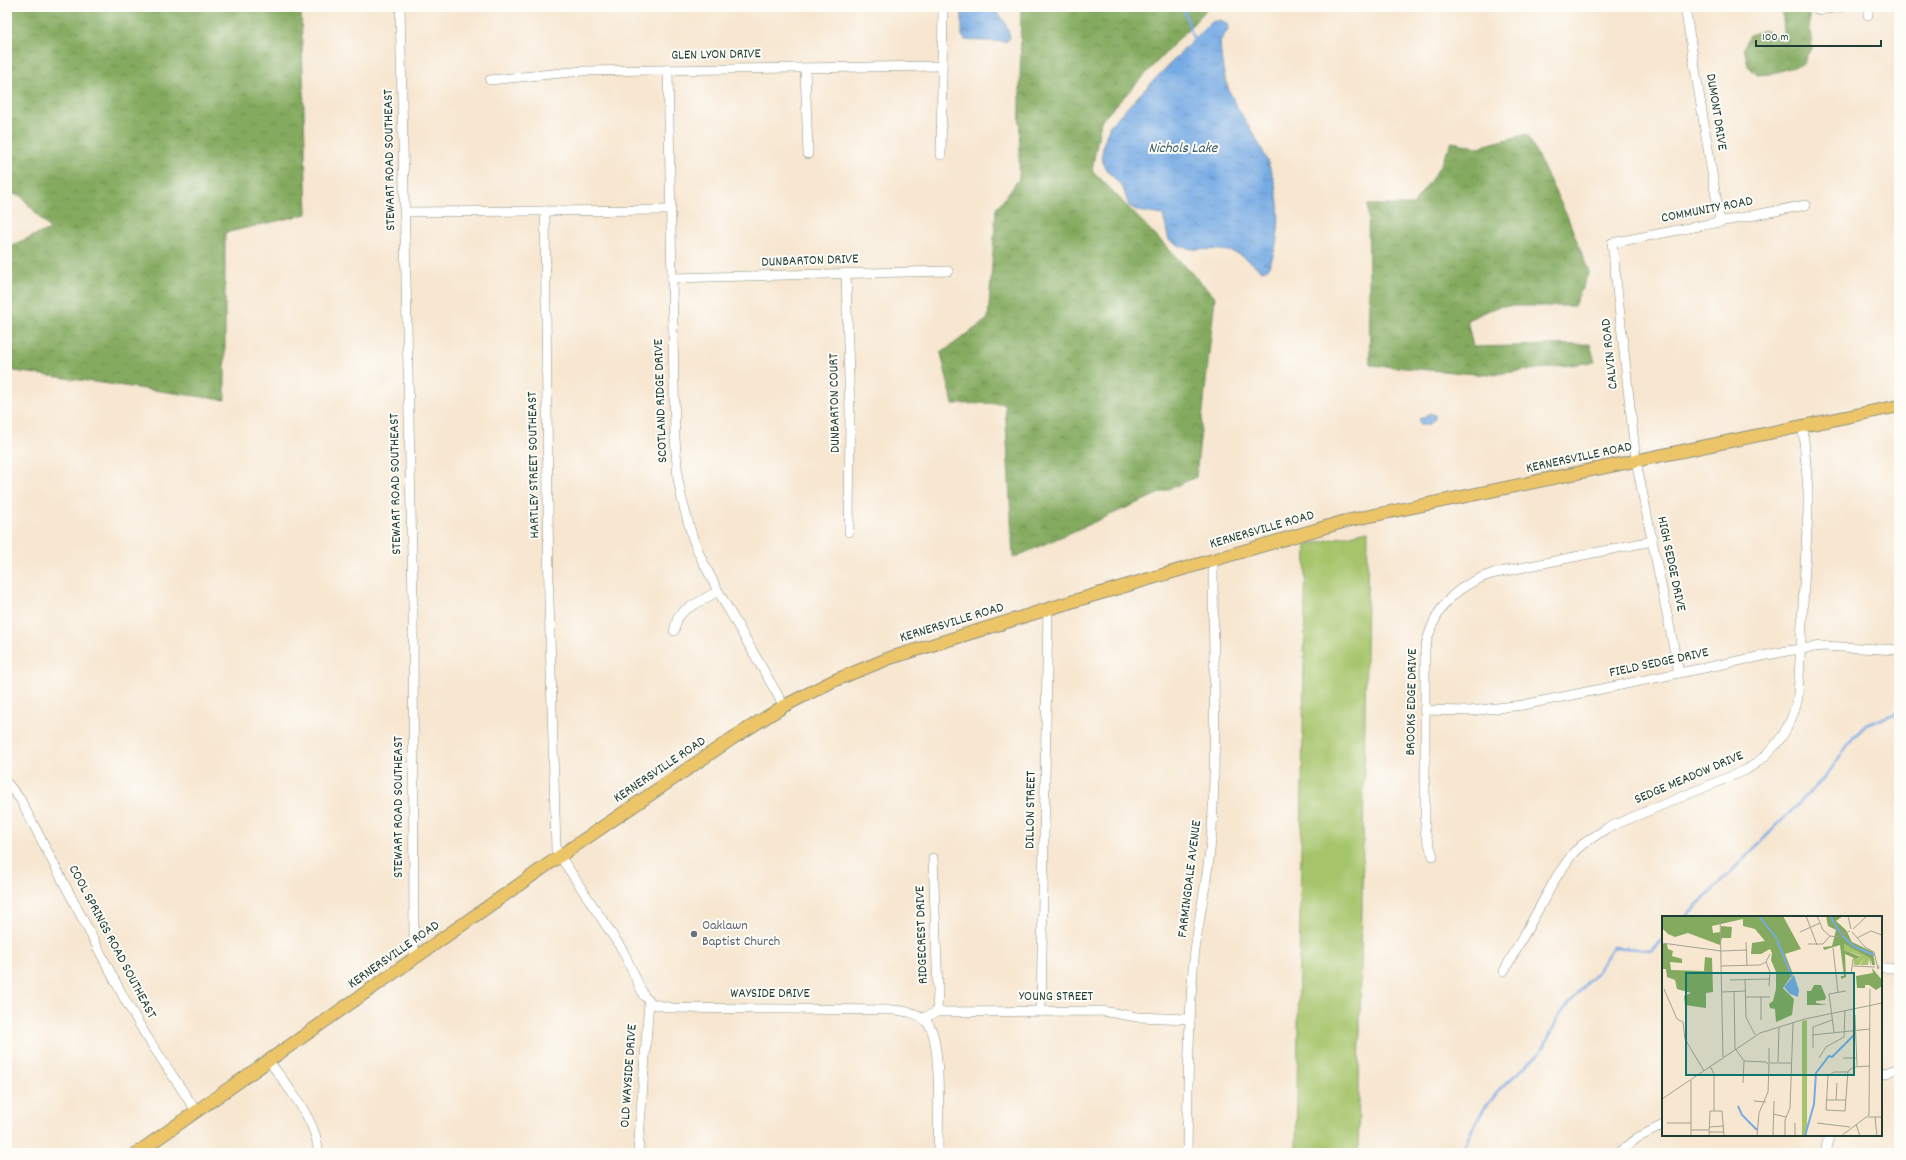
<svg xmlns="http://www.w3.org/2000/svg" width="1906" height="1160" font-family="Dekko,sans-serif">
<style>
.green{fill:#a6c46b;stroke:#628050}
.forest{fill:url(#forest-crowns);stroke:#52744a}
.water{fill:url(#water-ripples);stroke:#4b748c}
.lines{fill:none;stroke-linecap:round;stroke-linejoin:round}
.stream{stroke:#77abe4;stroke-width:2.5}
.minor-casing{stroke:#8b9282;stroke-width:10}
.major-casing{stroke:#8b9282;stroke-width:14}
.minor{stroke:#fff;stroke-width:9}
.major{stroke:#edc569;stroke-width:12}
.worship-dot{fill:#6b7280;stroke:#fdfcf7;stroke-width:1.5}
.labels{text-anchor:middle;dominant-baseline:central;stroke-width:4;stroke-linejoin:round;paint-order:stroke}
.street-label{font-size:14px;fill:#1f3d34;stroke:#fdfcf7}
.worship-label{font-size:14px;fill:#5b616d;stroke:#fdfcf7;text-anchor:start}
.water-label{font-size:15px;font-style:italic;fill:#395e69;stroke:#fdfcf7}
.inset-river{fill:none;stroke:#77abe4;stroke-width:2}
.inset-road{fill:none;stroke:#a1a292;stroke-width:1}
.view{fill:#0f766e;fill-opacity:0.15;stroke:#0f766e;stroke-width:2}
.inset-edge{fill:none;stroke:#1f3d34;stroke-width:2}
</style>
<defs>
<pattern id="forest-crowns" width="20" height="18" patternUnits="userSpaceOnUse"><rect width="20" height="18" fill="#84aa5f"/><path d="M2 6a3 3 0 1 1 6 0M12 15a3 3 0 1 1 6 0" fill="none" stroke="#6b8c4f"/></pattern>
<pattern id="water-ripples" width="26" height="14" patternUnits="userSpaceOnUse"><rect width="26" height="14" fill="#77abe4"/><path d="M2 4q2-2 4 0t4 0M15 11q2-2 4 0t4 0" fill="none" stroke="#618cba"/></pattern>
</defs>
<rect width="100%" height="100%" fill="#fdfcf7"/>
<filter id="ink" filterUnits="userSpaceOnUse"><feTurbulence type="fractalNoise" baseFrequency=".025" numOctaves="2"/><feDisplacementMap in="SourceGraphic" scale="8" xChannelSelector="R" yChannelSelector="G"/><feConvolveMatrix kernelMatrix="1 2 1 2 8 2 1 2 1" color-interpolation-filters="sRGB"/></filter>
<filter id="wash" filterUnits="userSpaceOnUse"><feTurbulence type="fractalNoise" baseFrequency=".012" numOctaves="4" result="noise"/><feDisplacementMap in="SourceGraphic" scale="16" xChannelSelector="R" yChannelSelector="G"/><feGaussianBlur stdDeviation="0.9" result="paint"/><feColorMatrix in="noise" values="0 0 0 0 0 0 0 0 0 0 0 0 0 0 0 0 0 1.4 0 .05"/><feComposite in="paint" operator="in"/></filter>
<g filter="url(#wash)">
<rect width="100%" height="100%" fill="#f7e6d0"/>
<polygon class="green" points="1368,531 1358,1153 1296,1153 1306,545"/>
<g class="forest">
<polygon points="7,7 301,7 307,214 225,233 225,400 7,370 7,247 50,229 20,195 7,194"/>
<polygon points="1021,7 1206,7 1207,9 1101,121 1092,170 1215,297 1196,477 1013,558 1005,403 953,404 941,353 988,319 996,209 1019,179"/>
<polygon points="1782,7 1808,7 1812,49 1807,55 1804,64 1770,74 1757,75 1748,66 1744,47 1750,35 1764,30 1775,35 1785,43"/>
<polygon points="1527,134 1568,218 1589,272 1574,306 1499,306 1467,320 1473,347 1590,344 1595,362 1488,375 1370,365 1368,205 1413,205 1437,171 1452,142 1478,147"/>
</g>
<g class="water">
<path d="M967,7C992,6 1005,12 1010,38L1006,42L965,40L962,35V12Z"/>
<path d="M1221,20L1227,24L1228,30L1220,41C1221,59 1223,78 1231,95C1239,113 1252,130 1261,148C1281,185 1285,231 1268,269L1262,271C1253,265 1247,257 1236,253C1212,245 1192,256 1169,240L1163,215L1138,211L1129,206L1123,188L1103,165L1102,154L1104,142L1110,125L1211,22Z"/>
<polygon points="1429,413 1435,415 1435,419 1428,425 1420,425 1419,421 1420,418 1425,418"/>
</g>
<g class="lines">
<g class="stream">
<polyline points="1183,7 1194,41"/>
<polyline points="1686,917 1827,775 1853,738 1866,725 1899,712"/>
<polyline points="1462,1153 1470,1133 1484,1109 1501,1088 1542,1051 1560,1014 1597,972 1613,947 1651,950 1663,939"/>
</g>
</g>
</g>
<g filter="url(#ink)">
<g class="lines">
<defs>
<g id="minor">
<polyline points="400,7 413,600 414,960"/>
<polyline points="1685,7 1720,222"/>
<polyline points="1818,10 1842,7"/>
<polyline points="1868,15 1868,7"/>
<polyline points="805,68 808,154"/>
<polyline points="668,69 675,438 678,479 682,500 693,539 701,558 718,591 784,706"/>
<polyline points="490,80 582,71 942,66"/>
<polyline points="941,155 943,7"/>
<path d="M545,211L549,600L556,850L623,951L644,996L653,1004L672,1008L891,1010C905,1011 921,1012 929,1025C942,1044 938,1127 938,1153"/>
<polyline points="405,212 671,210"/>
<polyline points="846,274 850,414 849,532"/>
<polyline points="672,278 948,271"/>
<polyline points="674,631 678,617 685,610 718,591"/>
<polyline points="1679,673 1636,461 1612,243 1806,205"/>
<polyline points="1424,710 1470,711 1523,705 1787,651 1822,646 1899,650"/>
<polyline points="7,783 20,799 124,998 145,1034 196,1111"/>
<path d="M1433,856L1425,832V649C1434,609 1453,587 1491,574L1652,541"/>
<polyline points="933,858 938,991 937,1012"/>
<polyline points="1881,968 1899,968"/>
<path d="M1504,971L1557,876L1573,853L1583,844L1607,828L1746,770C1774,753 1791,730 1798,697L1808,511V491L1803,427"/>
<polyline points="1041,1011 1048,609"/>
<polyline points="923,1018 937,1012 1102,1011 1137,1017 1190,1019"/>
<path d="M269,1061C286,1085 319,1123 318,1153"/>
<polyline points="1881,1075 1899,1068"/>
<polyline points="638,1153 649,1001"/>
<path d="M1187,1153C1188,1092 1188,1030 1193,969C1197,922 1209,876 1212,829C1217,739 1213,649 1213,560"/>
<polyline points="1618,1153 1637,1138 1663,1125"/>
<polyline points="1825,1153 1829,1135"/>
</g>
<polyline id="major" points="137,1153 560,856 733,738 784,706 833,681 890,658 1074,601 1346,521 1899,406"/>
</defs>
<use href="#minor" class="minor-casing"/>
<use href="#major" class="major-casing"/>
<use href="#minor" class="minor"/>
<use href="#major" class="major"/>
</g>
</g>
<circle class="worship-dot" cx="694" cy="934" r="4"/>
<g class="labels">
<g class="street-label">
<text transform="translate(716 55) rotate(-1)">GLEN LYON DRIVE</text>
<text transform="translate(1716 112) rotate(81)">DUMONT DRIVE</text>
<text transform="translate(390 160) rotate(-91)">STEWART ROAD SOUTHEAST</text>
<text transform="translate(1707 210) rotate(-11)">COMMUNITY ROAD</text>
<text transform="translate(810 261) rotate(-2)">DUNBARTON DRIVE</text>
<text transform="translate(1610 354) rotate(-96)">CALVIN ROAD</text>
<text transform="translate(661 401) rotate(-92)">SCOTLAND RIDGE DRIVE</text>
<text transform="translate(835 403) rotate(-91)">DUNBARTON COURT</text>
<text transform="translate(1579 458) rotate(-12)">KERNERSVILLE ROAD</text>
<text transform="translate(534 465) rotate(-91)">HARTLEY STREET SOUTHEAST</text>
<text transform="translate(396 484) rotate(-91)">STEWART ROAD SOUTHEAST</text>
<text transform="translate(1262 530) rotate(-16)">KERNERSVILLE ROAD</text>
<text transform="translate(1671 564) rotate(78)">HIGH SEDGE DRIVE</text>
<text transform="translate(952 623) rotate(-17)">KERNERSVILLE ROAD</text>
<text transform="translate(1659 663) rotate(-12)">FIELD SEDGE DRIVE</text>
<text transform="translate(1412 702) rotate(-89)">BROOKS EDGE DRIVE</text>
<text transform="translate(660 770) rotate(-34)">KERNERSVILLE ROAD</text>
<text transform="translate(1689 778) rotate(-23)">SEDGE MEADOW DRIVE</text>
<text transform="translate(399 807) rotate(-90)">STEWART ROAD SOUTHEAST</text>
<text transform="translate(1031 810) rotate(-89)">DILLON STREET</text>
<text transform="translate(1190 879) rotate(-83)">FARMINGDALE AVENUE</text>
<text transform="translate(922 935) rotate(-92)">RIDGECREST DRIVE</text>
<text transform="translate(112 942) rotate(62)">COOL SPRINGS ROAD SOUTHEAST</text>
<text transform="translate(394 955) rotate(-35)">KERNERSVILLE ROAD</text>
<text x="770" y="994">WAYSIDE DRIVE</text>
<text x="1056" y="997">YOUNG STREET</text>
<text transform="translate(629 1076) rotate(-86)">OLD WAYSIDE DRIVE</text>
</g>
<g class="worship-label">
<text x="702" y="926">Oaklawn<tspan x="702" dy="16">Baptist Church</tspan></text>
</g>
<g class="water-label">
<text x="1183" y="149">Nichols Lake</text>
</g>
</g>
<g transform="translate(1662 916)">
<rect width="220" height="220" fill="#f7e6d0"/>
<path d="M182,28L209,43V50L207,43L206,49H198L203,41L197,49H192L191,42L196,43L199,40L182,34ZM145,104V220H140V105Z" fill="#a6c46b"/>
<path d="M0,0H121L139,33L123,38L131,58L121,72L132,83L130,99L114,106L113,93L108,92L107,88L111,85L114,73V56L109,44L110,37L108,33L99,38H89L90,27L103,25L93,13L81,10V3L50,10L51,17L59,16V10L70,11L69,22H60L58,29L26,17L13,21L6,18L0,12ZM164,0H181L174,5L184,14L190,26L211,36L213,49H210L209,43L182,28V34L199,41L194,43L183,38L184,61L179,63V60H182L178,29L162,34L161,31L170,30L174,14L166,10ZM0,28H5L6,33L11,35L10,40L20,43V47L8,46L9,54L42,55L43,41L50,42L51,76L44,77V92L23,89L22,80L29,77L15,73L13,64L5,61L4,53H0ZM210,52L220,64V70L214,74L207,69H203V72H195L194,60L211,57ZM152,69H159L164,81L163,84L154,85V87L165,89H145V75H149Z" fill="#84aa5f"/>
<path d="M132,59L137,74L136,81L128,78L122,71Z" fill="#77abe4"/>
<path class="inset-river" d="M97,0L115,23M168,0L179,18M180,19L191,30L212,39M115,24L130,61M76,190L80,199L95,214M143,220L152,188L154,157L167,140L170,141L192,119"/>
<path class="inset-road" d="M58,0L61,141M144,0L155,29M155,0L161,14L168,20L175,21L188,15M186,0L189,13M191,13L205,0M138,16L158,7M190,16L203,31L212,36L216,53L217,51L215,49M195,22L209,15L220,19M84,26L85,49M0,27L59,35L85,34M146,28H161L168,20M171,32L176,76M104,46L108,56L107,70M59,50L98,49L104,46L108,38M191,50L213,51M189,58L191,43M83,63L84,101L93,119M68,64L107,63M2,73L15,103L21,106L23,123L42,155M72,75L73,132L82,145L104,146L107,149L106,176L97,197L95,220M60,76L84,75M84,81H108M99,81V104M193,99L195,150M172,116L167,78L184,75M150,119L208,113M107,132V146M151,132V111L170,104M157,142L164,131L182,121L183,94M181,142H194M116,146L117,112M106,147H129M48,150L52,158V195M186,156H172L166,160L164,194L183,195L186,155L192,151L208,150M29,164V220M81,167L82,145M0,183L98,117L143,103L220,87M164,184H184M174,184L175,167M92,185L104,186M111,198L124,201M206,201H220M213,201L215,220M5,207H29M155,207L188,211M194,208L198,220M47,211L62,210M29,214H47M47,216H62M47,220L48,195H60L62,220M111,220L112,185M123,220V204L128,192L131,107M133,220V207M179,220L207,199L208,73"/>
<path class="view" d="M24,57H192V159H24Z"/>
<rect width="220" height="220" class="inset-edge"/>
</g>
<rect width="1906" height="1160" fill="none" stroke="#fdfcf7" stroke-width="24"/>
<path d="M1756 40v6h125v-6" fill="none" stroke="#1f3d34" stroke-width="2"/>
<text x="1762" y="40" font-size="12" fill="#1f3d34" stroke="#fdfcf7" stroke-width="3" paint-order="stroke">100 m</text>
</svg>
